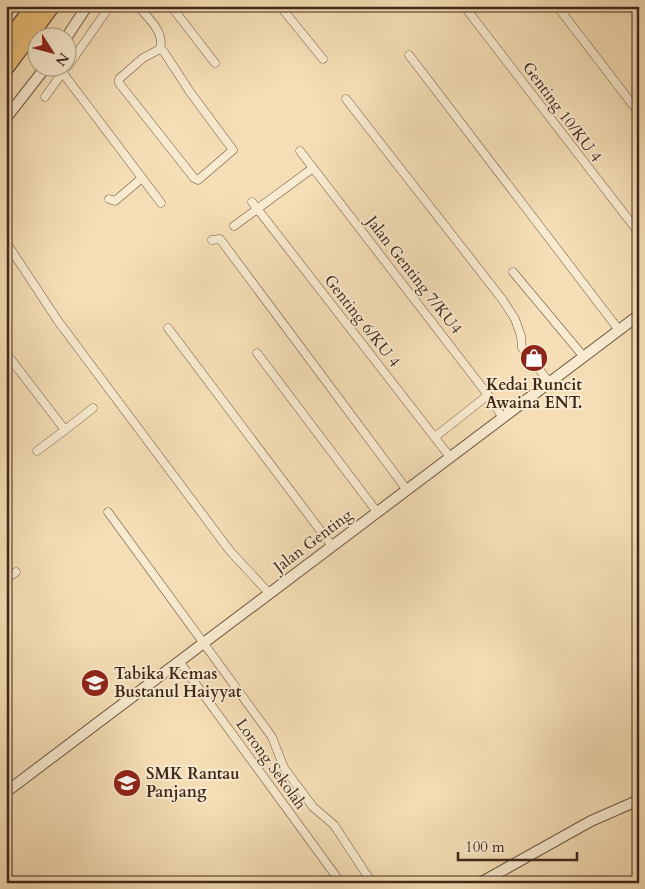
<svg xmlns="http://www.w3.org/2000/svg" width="645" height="889" font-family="Cardo,serif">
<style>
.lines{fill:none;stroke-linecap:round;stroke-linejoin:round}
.minor-casing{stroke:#6d5542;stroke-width:9}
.tertiary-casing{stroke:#6d5542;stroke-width:12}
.motorway-casing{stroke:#40271b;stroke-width:17}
.minor{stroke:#f8eacf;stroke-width:8}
.tertiary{stroke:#f8eacf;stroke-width:10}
.motorway{stroke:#eabf7a;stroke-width:15}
.labels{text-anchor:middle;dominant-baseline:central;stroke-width:4;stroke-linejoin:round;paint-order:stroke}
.street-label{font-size:16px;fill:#40271b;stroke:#f8eacf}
.poi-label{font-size:16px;font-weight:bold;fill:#40271b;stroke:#f8eacf;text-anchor:start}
</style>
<rect width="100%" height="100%" fill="#f5deb5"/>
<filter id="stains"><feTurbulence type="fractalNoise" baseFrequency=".004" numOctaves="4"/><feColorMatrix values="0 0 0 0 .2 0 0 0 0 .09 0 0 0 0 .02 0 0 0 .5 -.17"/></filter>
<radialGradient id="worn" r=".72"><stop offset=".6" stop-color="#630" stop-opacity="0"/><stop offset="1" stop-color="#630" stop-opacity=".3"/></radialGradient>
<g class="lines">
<defs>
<g id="minor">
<path d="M138,6C149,19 165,32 160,49"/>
<polyline points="171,6 215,63"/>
<polyline points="280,6 323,59"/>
<polyline points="464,6 639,233"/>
<polyline points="557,6 639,113"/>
<polygon points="160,49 164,52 190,92 233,150 198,180 194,178 119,83 119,79 143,58"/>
<polyline points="409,55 619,330"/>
<polyline points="68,66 110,6"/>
<polyline points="59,68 161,203"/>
<polyline points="45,97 65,69"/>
<polyline points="346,99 502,299 515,319 521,336 522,348 550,383"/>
<polyline points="300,151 488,395 503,418"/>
<polyline points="109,199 115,201 142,178"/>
<polyline points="252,202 450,457"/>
<polyline points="234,226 313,168"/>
<polyline points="212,240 220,239 407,490"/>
<polyline points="6,242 58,321 230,551 269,593"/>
<polyline points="513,272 584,357"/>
<polyline points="168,328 332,546"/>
<polyline points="6,353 65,430 93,408"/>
<polyline points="257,353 377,512"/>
<polyline points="435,437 488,395"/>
<polyline points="37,451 65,430"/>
<polyline points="108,512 272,737 284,768 313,807 334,825 372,883"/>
<polyline points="6,579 16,572"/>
<polyline points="179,661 341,883"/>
</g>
<g id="tertiary">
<polyline points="66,38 87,6"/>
<polyline points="6,118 45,68"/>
<polyline points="6,792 639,315"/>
<polyline points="480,883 591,821 639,800"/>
</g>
<g id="motorway">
<polyline points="6,43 34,6"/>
<polyline points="6,68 52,6"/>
</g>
</defs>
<use href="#minor" class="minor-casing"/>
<use href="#tertiary" class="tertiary-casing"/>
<use href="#motorway" class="motorway-casing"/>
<use href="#minor" class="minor"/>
<use href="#tertiary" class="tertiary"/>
<use href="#motorway" class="motorway"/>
</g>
<defs>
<symbol id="shop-disc" viewBox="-11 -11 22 22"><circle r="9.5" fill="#8f2418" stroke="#f8eacf"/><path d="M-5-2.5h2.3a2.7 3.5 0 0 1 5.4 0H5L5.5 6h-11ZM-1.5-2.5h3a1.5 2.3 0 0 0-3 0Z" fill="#fff"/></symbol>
<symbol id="school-disc" viewBox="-11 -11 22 22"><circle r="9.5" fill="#8f2418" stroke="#f8eacf"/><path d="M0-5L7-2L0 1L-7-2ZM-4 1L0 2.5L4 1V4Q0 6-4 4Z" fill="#fff"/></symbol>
</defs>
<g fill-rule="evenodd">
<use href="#shop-disc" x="518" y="342" width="32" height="32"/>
<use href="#school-disc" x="79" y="667" width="32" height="32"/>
<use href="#school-disc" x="111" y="767" width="32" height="32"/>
</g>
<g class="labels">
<g class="street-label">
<text transform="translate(562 112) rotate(53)">Genting 10/KU 4</text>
<text transform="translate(414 275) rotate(52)">Jalan Genting 7/KU4</text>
<text transform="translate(362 321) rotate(52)">Genting 6/KU 4</text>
<text transform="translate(313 541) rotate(-37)">Jalan Genting</text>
<text transform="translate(271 764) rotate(54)">Lorong Sekolah</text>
</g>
<g class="poi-label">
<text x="534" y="385" text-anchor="middle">Kedai Runcit<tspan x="534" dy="18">Awaina ENT.</tspan></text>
<text x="114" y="674">Tabika Kemas<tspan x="114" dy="18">Bustanul Haiyyat</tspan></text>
<text x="146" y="774">SMK Rantau<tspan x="146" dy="18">Panjang</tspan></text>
</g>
</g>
<rect width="645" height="889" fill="none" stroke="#f5deb5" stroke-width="25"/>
<rect x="8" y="8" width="630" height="874" fill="none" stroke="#40271b" stroke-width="2.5"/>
<rect x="12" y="12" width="620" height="864" fill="none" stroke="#40271b"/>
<g transform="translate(52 52) rotate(126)"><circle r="24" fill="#f8eacf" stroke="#ae9c87"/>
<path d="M0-4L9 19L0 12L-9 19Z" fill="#8f2418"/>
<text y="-8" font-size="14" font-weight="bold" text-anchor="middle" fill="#40271b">N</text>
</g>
<path d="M458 852v8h119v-8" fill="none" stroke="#40271b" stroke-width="2.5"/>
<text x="465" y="852" font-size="15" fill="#40271b" stroke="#f8eacf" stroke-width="4" paint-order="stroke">100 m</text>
<rect width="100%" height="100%" filter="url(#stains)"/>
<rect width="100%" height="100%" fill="url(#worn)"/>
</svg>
